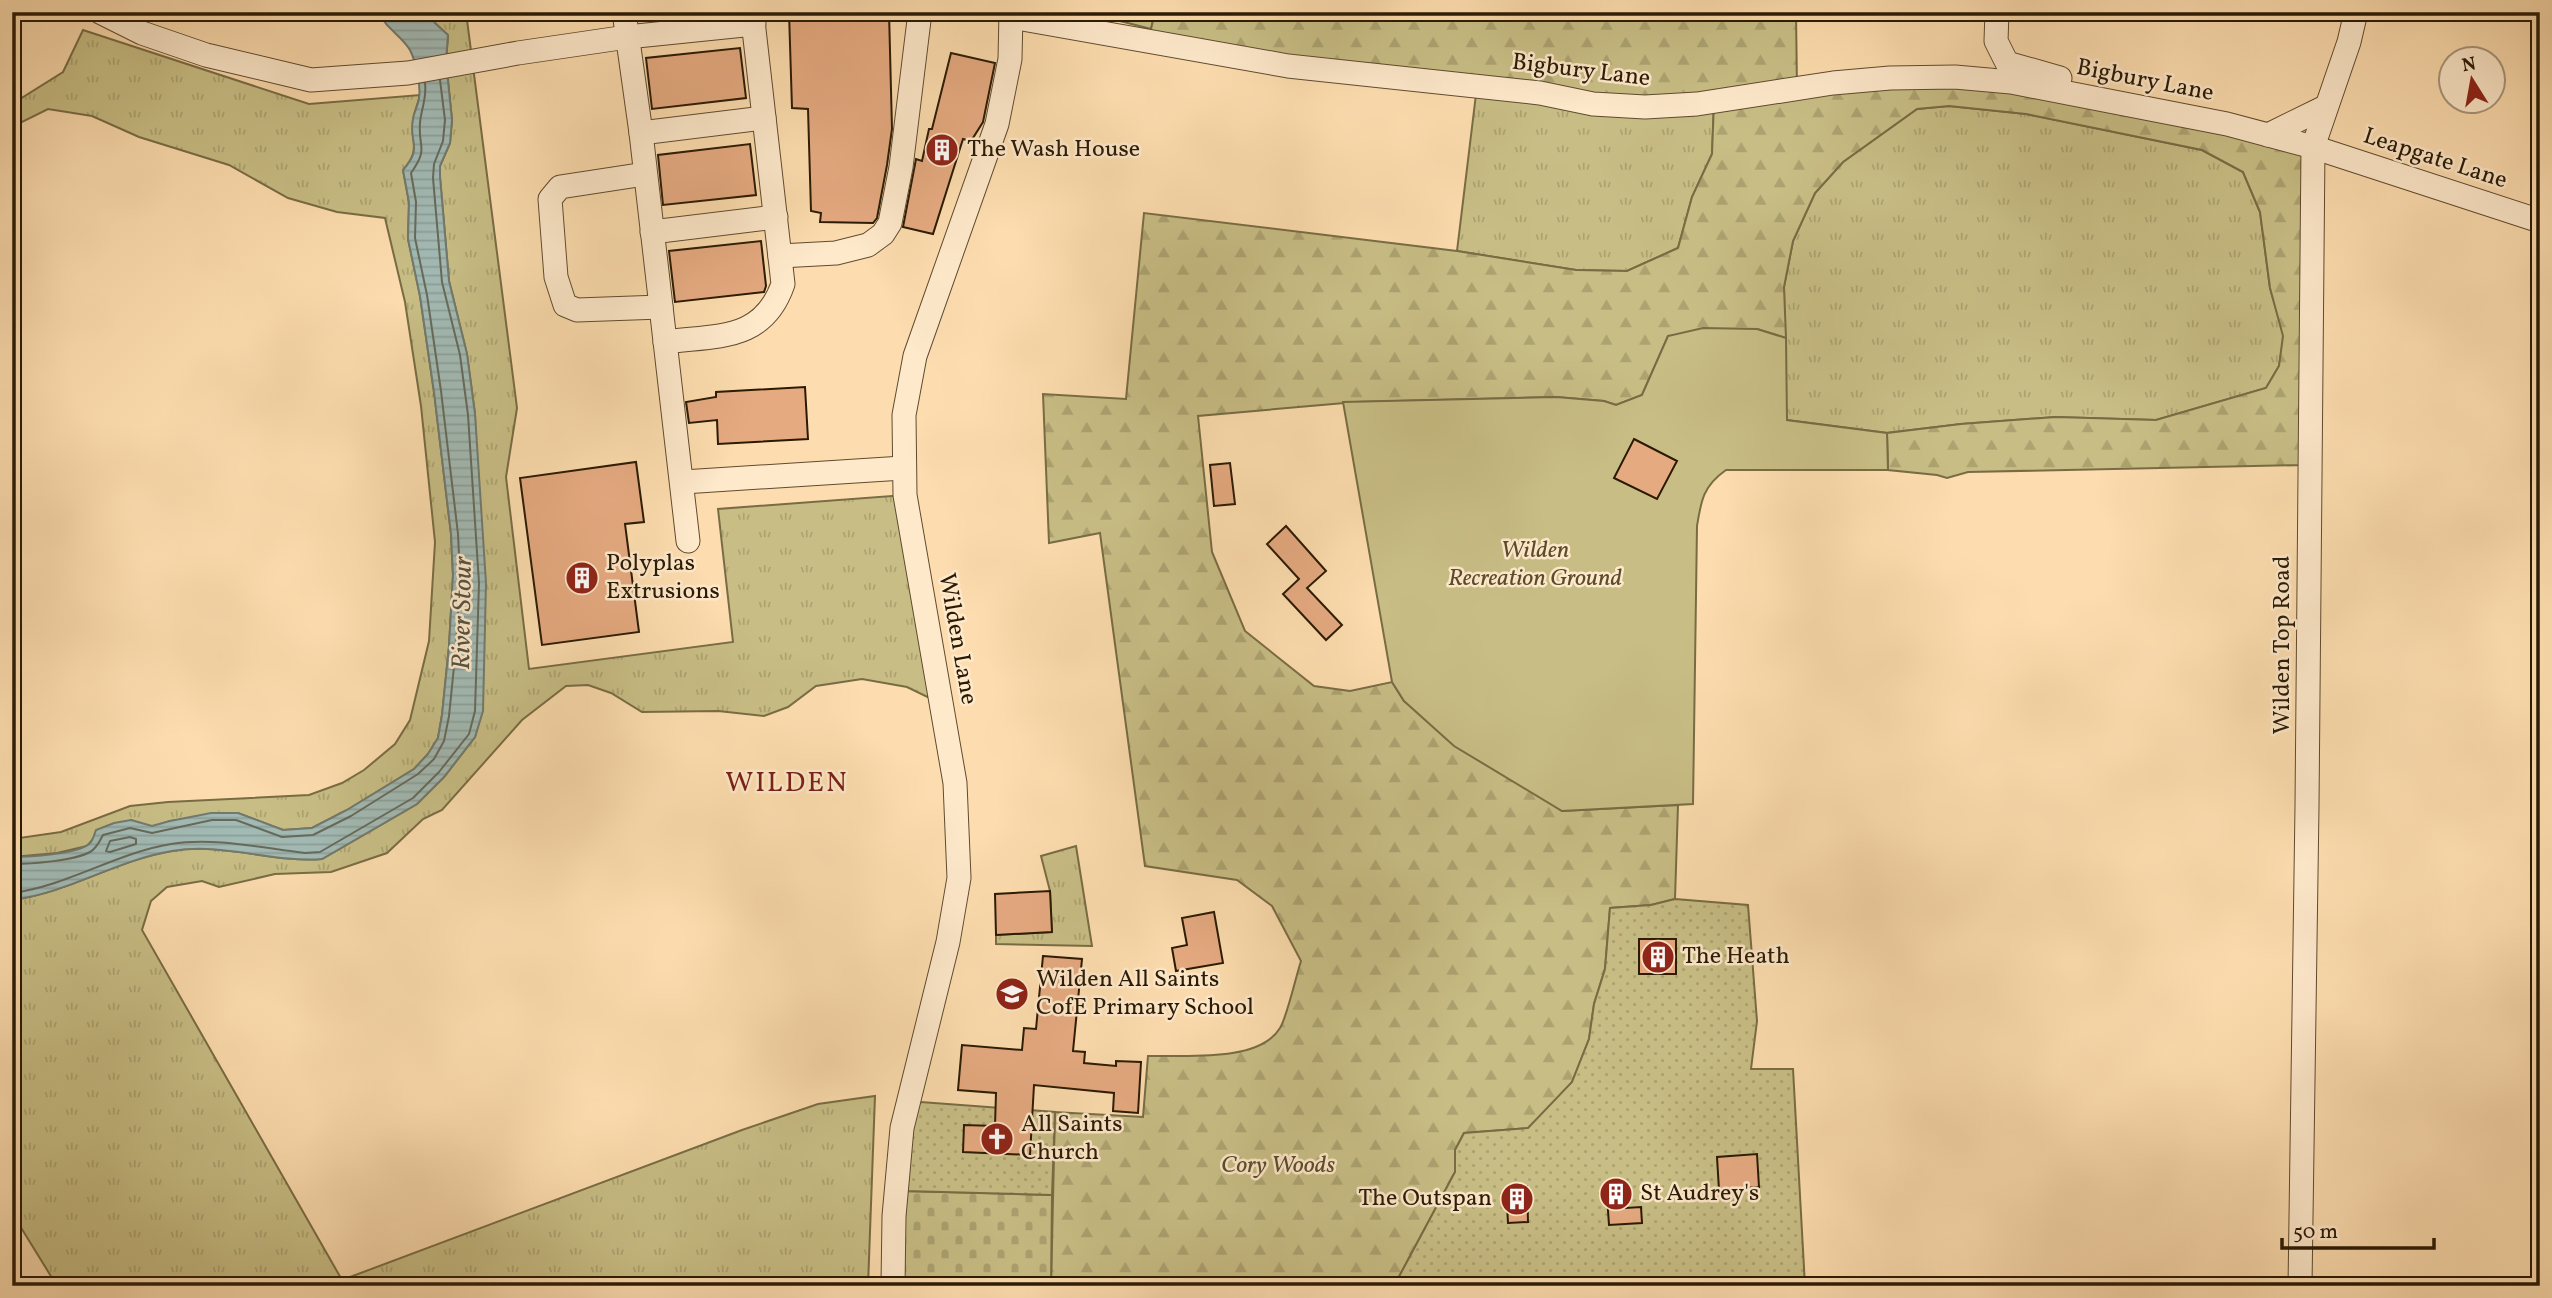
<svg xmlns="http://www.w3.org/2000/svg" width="2552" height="1298" font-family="Vollkorn,serif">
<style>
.grass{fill:url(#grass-tufts);stroke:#796c44;stroke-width:2}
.forest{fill:url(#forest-firs);stroke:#796c44;stroke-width:2}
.cemetery{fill:url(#cemetery-stones);stroke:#796c44;stroke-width:2}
.park{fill:#c8be85;stroke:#796c44;stroke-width:2}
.garden{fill:url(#garden-dots);stroke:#796c44;stroke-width:2}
.water{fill:url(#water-rules);stroke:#727a6e;stroke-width:2}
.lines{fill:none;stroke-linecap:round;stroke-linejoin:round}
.shore{stroke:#666a5c;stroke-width:2}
.building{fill:#e6aa81;stroke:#2a1a04;stroke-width:2}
.minor-casing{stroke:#5f4b2f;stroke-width:25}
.minor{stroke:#fee9cb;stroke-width:23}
.labels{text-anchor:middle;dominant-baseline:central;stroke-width:5;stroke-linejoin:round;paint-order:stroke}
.street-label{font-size:24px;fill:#2a1a04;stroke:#fee9cb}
.poi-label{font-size:24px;fill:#2a1a04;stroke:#fee9cb;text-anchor:start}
.park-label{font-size:24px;font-style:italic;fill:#594b2b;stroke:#fee9cb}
.water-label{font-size:26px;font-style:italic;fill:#545242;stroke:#fee9cb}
.quarter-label{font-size:28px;letter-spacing:2px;fill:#7a1f14;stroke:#fee9cb}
</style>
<defs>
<pattern id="grass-tufts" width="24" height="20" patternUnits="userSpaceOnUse" patternTransform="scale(1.75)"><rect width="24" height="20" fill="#c8be85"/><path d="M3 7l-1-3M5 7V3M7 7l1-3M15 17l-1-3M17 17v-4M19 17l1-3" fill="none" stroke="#aca371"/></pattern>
<pattern id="forest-firs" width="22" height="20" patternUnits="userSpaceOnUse" patternTransform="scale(1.75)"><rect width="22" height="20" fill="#c8be85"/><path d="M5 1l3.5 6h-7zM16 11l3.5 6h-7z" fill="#aca371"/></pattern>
<pattern id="cemetery-stones" width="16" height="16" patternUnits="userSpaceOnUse" patternTransform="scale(1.75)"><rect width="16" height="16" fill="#c8be85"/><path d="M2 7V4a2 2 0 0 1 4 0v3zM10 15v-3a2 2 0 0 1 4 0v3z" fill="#aca371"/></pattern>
<pattern id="garden-dots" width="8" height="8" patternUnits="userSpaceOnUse" patternTransform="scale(1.75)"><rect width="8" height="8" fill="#c8be85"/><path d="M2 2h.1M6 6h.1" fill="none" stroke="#aca371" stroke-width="1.8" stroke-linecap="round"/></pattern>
<pattern id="water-rules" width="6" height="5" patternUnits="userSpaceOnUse" patternTransform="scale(1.75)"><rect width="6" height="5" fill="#a2bab4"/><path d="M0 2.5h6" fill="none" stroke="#8c9f99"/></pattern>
</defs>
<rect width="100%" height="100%" fill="#fdddaf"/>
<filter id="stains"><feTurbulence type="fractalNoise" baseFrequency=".00286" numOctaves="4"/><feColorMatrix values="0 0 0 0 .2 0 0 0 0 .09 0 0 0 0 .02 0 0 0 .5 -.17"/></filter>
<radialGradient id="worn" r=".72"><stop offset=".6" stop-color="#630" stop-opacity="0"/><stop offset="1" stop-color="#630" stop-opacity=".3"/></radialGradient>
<g class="grass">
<path d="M428,12H466L517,408L506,477L529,669L733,642L718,509L905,495L942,704L907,687L862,679L816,686L788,707L764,716L718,711L642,712L611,693L588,685L566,686L522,720L442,810L423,819L387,853L331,872L275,874L219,887L202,881L167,887L151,901L142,930L342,1280L742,1130L818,1104L875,1096L868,1286H57L12,1213V900C68,893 117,860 172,851C222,842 272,863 322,859L417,804L444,777L475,737L482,711L475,414L467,354L449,281L440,177V166L450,143L452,120L446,61L448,36L435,23Z"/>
<polygon points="1085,12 1155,12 1151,29"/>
<path d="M83,30L309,104L420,95C418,104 413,114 413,123C412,145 420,151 403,170L409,202L408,239L420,296L434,392L451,534L453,575L449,646L442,715L438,738L428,754L414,769L347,810L312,828L283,830L238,813L170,821L152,827L131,820L94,838L87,846L57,853L12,857V839L61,832L130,806L168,802L309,795L342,783L364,770L395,744L410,720L429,641L435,542L421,406L405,302L385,218L337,212L288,198L229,165L139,137L92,116L48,109L12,127V104L63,72Z"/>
<polygon points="1477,86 1714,102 1712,154 1692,197 1678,248 1627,271 1576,270 1457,251"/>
<polygon points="1949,106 2026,114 2202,150 2243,172 2260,212 2270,288 2284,336 2279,366 2266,388 2156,420 2055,417 1961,424 1887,433 1786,420 1784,287 1793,241 1815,193 1843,162 1917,109"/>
<polygon points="1076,846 1092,946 996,944 996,935 1052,932 1050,891 1041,856"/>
</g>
<path class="forest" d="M1155,12H1608L1612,18L1621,12H1796L1797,88L1925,77L2313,147L2304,465L1968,472L1947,478L1937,475L1888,470L1887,433L1961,424L2056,417L2156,420L2266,388L2279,366L2283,336L2270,288L2260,212L2243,172L2202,150L2026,114L1949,106L1917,109L1843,162L1815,193L1793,241L1784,287L1786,338L1757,329L1668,336L1642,395L1616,405L1604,401L1556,397L1356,402L1198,416L1212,552L1245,631L1314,686L1350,691L1392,682L1404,701L1562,811L1678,805L1675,899L1651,905L1610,908L1605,969L1594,1004L1589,1039L1572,1082L1561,1097L1528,1128L1464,1133L1455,1150V1172L1394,1286H1051L1055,1112L1143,1117L1148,1056C1184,1055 1259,1063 1280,1028C1287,1017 1296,976 1301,961L1272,906L1237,880L1145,866L1100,533L1049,543L1043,394L1126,399L1144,213L1457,251L1576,270L1627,271L1678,248L1692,197L1712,154L1714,102L1679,106L1151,43V29Z"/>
<polygon class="cemetery" points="905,1191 1052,1195 1051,1286 893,1286"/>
<path class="park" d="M1703,328L1757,329L1786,338L1787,420L1887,433L1888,470H1726C1703,486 1701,501 1697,526L1693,804L1562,811L1454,746L1404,701L1392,682L1343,402L1556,397L1604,401L1616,405L1642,395L1668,336Z"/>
<g class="garden">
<polygon points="1675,899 1748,905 1757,1021 1751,1069 1793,1069 1805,1286 1394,1286 1455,1172 1455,1150 1464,1133 1528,1128 1572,1082 1589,1039 1594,1004 1605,969 1610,908 1651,905"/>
<polygon points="907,1101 1055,1112 1052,1195 905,1191"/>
</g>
<path class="water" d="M379,12H428L435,23L448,35L446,61L452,120L450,143L440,166V177L449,281L467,354L475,414L486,583L483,711L475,737L444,777L417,804L322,859C272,863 222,842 172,851C117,860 68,893 12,900V857C28,857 77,854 89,844C93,841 94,835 96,830L114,823L131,820L152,826L170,821L211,813H238L283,830L312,828L347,810L414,769L428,754L438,738L442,715L449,646L453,575L451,534L434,392L420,296L408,239L409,202L403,170C424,146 408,143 413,119C414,112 418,106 419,98C421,85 416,62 410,50C402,36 384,27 379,12Z"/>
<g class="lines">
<g class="shore">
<polygon points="130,837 136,839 136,844 110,852 106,851 110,841"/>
<path d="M12,864C31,864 73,861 90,852C96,849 100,841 103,835L130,828L152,833L212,820H236L282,837L313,835L351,816L418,774L434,759L444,741L449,716L456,647L460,575L458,534L441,391L427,295L415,238L416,202L411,173C429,147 418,149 420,123C421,109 427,99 425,83"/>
<path d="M12,893C67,886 116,853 171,844C214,837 262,848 305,853L320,852L413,798L439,772L469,734L475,711L479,583L468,415L460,355L442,282L433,178L434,164L443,141L445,120L440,80"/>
</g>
</g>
<g class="building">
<polygon points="789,12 889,12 892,129 887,165 877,218 873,223 820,222 821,213 811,211 808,109 792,108"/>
<polygon points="740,48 746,98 652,109 646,58"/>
<polygon points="951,53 995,63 983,122 971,141 963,139 933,234 903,227 916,159 922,161 929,129 932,129"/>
<polygon points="750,144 756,195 663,205 658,155"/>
<polygon points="761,241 766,286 764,292 675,302 669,251"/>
<polygon points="805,387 808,439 718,444 717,420 689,423 686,402 716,397 716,392"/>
<polygon points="1634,439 1677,461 1657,499 1614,478"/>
<polygon points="636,462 644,522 625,524 639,632 542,645 520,478"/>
<polygon points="1230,463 1235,504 1214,506 1210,465"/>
<polygon points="1286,526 1326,571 1307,588 1342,625 1326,640 1283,594 1299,579 1267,544"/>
<polygon points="1050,891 1052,932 996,935 995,894"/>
<polygon points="1214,912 1223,963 1176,971 1172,948 1187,945 1182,918"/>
<rect x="1639" y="939" width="37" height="35"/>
<polygon points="1043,956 1082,959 1073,1051 1085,1052 1084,1063 1116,1066 1116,1061 1141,1062 1138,1113 1113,1111 1114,1093 1034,1085 1030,1155 963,1152 964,1125 995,1126 996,1093 958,1090 962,1045 1022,1050 1024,1028 1036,1029"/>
<polygon points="1757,1154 1759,1187 1719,1190 1717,1157"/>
<polygon points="1625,1181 1626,1208 1641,1207 1642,1223 1609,1225 1606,1182"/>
<polygon points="1527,1186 1528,1222 1508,1223 1506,1188"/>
</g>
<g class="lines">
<defs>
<g id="minor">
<polyline points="100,12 142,33 206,55 311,80 408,73 518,53 627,37 754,24"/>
<polyline points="624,12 641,133 688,541"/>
<polyline points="1997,12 1996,41 2007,63 2060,78"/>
<polyline points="1012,17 1288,66 1540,93 1593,104 1645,107 1697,104 1833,83 1890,78 1955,77 2011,82 2227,124 2313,147 2540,221"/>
<polyline points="641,133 764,118"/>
<polyline points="2268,135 2325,107"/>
<polyline points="645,174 560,187 550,199 556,277 565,305 577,310 661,307"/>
<polyline points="652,232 776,217"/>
<polyline points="780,256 836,253 868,245 883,234 890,223 901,167 920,12"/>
<path d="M665,342C717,335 763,342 783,284L752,12"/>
<polyline points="683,482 903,468"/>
<polyline points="893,1286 894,1216 902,1128 948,942 959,878 955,783 905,495 904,415 915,356 997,124 1010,59 1011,12"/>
<polyline points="2300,1286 2307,806 2313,147 2349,42 2356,12"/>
</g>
</defs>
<use href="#minor" class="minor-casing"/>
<use href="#minor" class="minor"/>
</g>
<defs>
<symbol id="building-disc" viewBox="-11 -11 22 22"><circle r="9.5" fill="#8f2418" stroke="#fee9cb"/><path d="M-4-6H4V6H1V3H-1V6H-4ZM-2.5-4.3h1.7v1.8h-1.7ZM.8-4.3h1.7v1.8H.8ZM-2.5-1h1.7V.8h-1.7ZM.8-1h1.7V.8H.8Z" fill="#fff"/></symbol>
<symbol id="school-disc" viewBox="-11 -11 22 22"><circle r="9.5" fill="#8f2418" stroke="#fee9cb"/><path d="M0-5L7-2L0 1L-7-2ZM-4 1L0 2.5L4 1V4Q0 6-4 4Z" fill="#fff"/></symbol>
<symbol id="church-disc" viewBox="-11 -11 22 22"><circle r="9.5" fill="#8f2418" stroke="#fee9cb"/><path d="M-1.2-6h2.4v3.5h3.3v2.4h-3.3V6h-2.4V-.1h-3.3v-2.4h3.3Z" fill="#fff"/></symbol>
</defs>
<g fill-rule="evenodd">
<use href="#building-disc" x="923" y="131" width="38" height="38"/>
<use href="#building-disc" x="563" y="559" width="38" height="38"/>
<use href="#building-disc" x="1639" y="938" width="38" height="38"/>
<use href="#school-disc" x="993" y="975" width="38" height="38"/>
<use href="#church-disc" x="978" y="1120" width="38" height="38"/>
<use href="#building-disc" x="1597" y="1175" width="38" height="38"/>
<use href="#building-disc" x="1498" y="1180" width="38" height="38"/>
</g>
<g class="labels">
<g class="street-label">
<text transform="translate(1581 71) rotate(7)">Bigbury Lane</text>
<text transform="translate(2145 81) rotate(11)">Bigbury Lane</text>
<text transform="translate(2435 159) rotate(18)">Leapgate Lane</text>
<text transform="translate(957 639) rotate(80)">Wilden Lane</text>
<text transform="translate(2283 645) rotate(-90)">Wilden Top Road</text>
</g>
<g class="poi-label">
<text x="967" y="150">The Wash House</text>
<text x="606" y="564">Polyplas<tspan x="606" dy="28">Extrusions</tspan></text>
<text x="1682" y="957">The Heath</text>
<text x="1036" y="980">Wilden All Saints<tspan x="1036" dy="28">CofE Primary School</tspan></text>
<text x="1021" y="1125">All Saints<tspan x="1021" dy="28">Church</tspan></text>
<text x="1640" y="1194">St Audrey's</text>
<text x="1492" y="1199" text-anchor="end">The Outspan</text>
</g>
<g class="park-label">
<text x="1535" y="551">Wilden<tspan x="1535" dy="28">Recreation Ground</tspan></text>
<text x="1278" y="1166">Cory Woods</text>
</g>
<g class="water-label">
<text transform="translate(463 613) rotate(-89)">River Stour</text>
</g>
<g class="quarter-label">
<text x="787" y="783">WILDEN</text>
</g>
</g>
<rect width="2552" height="1298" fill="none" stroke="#fdddaf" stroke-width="42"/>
<rect x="14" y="14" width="2524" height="1270" fill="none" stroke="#2a1a04" stroke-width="3.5"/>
<rect x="21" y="21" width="2510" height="1256" fill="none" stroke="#2a1a04" stroke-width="2"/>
<g transform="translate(2472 80) rotate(349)"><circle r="33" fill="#fee9cb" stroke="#a9967b" stroke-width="2"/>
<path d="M0-5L12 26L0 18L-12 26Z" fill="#8f2418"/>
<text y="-10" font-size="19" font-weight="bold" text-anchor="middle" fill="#2a1a04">N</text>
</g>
<path d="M2282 1238v10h152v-10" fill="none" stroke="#2a1a04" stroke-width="3.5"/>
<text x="2293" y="1238" font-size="21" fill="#2a1a04" stroke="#fee9cb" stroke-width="5" paint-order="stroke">50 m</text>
<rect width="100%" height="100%" filter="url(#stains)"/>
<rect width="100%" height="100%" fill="url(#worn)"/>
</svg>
